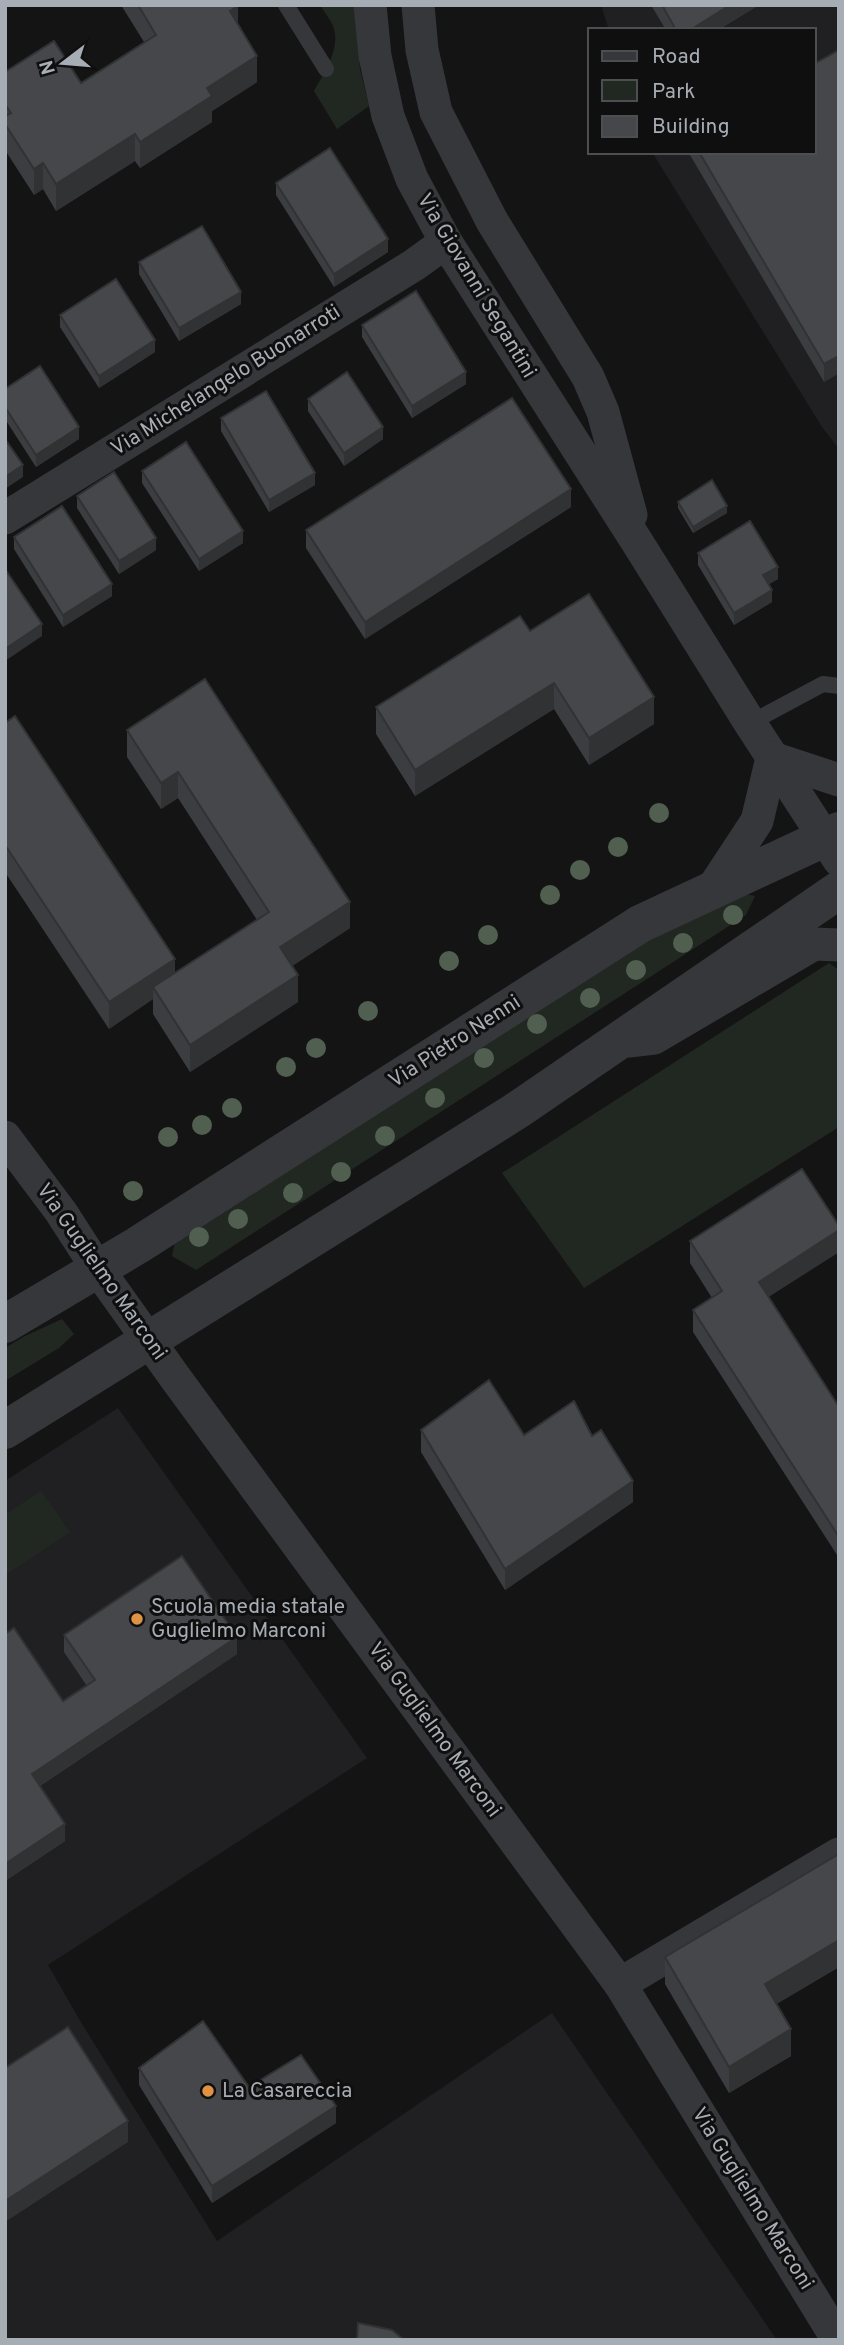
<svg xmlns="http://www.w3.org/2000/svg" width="844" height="2345" font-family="Overpass,sans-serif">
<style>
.built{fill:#202022}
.green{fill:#212821}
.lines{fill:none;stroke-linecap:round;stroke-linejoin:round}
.service{stroke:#35373a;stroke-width:16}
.minor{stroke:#35373a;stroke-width:33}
.tertiary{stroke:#35373a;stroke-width:38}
.tree{fill:#515f50}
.wall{fill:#3c3d40}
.shaded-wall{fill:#313234}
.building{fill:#46474a;stroke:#313234;stroke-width:2}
.poi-dot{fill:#de9344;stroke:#0f0f10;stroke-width:2.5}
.labels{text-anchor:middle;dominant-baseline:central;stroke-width:6;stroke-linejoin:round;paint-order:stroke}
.street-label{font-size:21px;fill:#a7adb4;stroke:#0f0f10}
.poi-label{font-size:21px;fill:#a7adb4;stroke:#0f0f10;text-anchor:start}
</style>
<rect width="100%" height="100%" fill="#141415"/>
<g class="built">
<polygon points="601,5 839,5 839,449 822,427 652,152 814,152 814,30 609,30"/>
<polygon points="118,1408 367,1758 48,1965 82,2024 217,2241 552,2013 777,2340 5,2340 5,1481"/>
</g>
<g class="green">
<path d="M320,5H354L360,69L369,106L337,129L314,91C324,73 340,50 334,29C332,21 324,12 320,5Z"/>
<polygon points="734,892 755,896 746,915 196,1270 172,1256 176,1237 682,919"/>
<polygon points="829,963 839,970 839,1127 584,1288 502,1173"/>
<polygon points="62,1319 74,1334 59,1348 5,1381 5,1348 25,1336"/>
<polygon points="41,1491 70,1532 5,1575 5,1515"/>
</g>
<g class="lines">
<g class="service">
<polyline points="286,5 326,69"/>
<polyline points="750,723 823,684 839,686"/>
</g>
<g class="minor">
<polyline points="370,5 375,56 388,116 412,179 446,242 639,545 750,723 839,860"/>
<polyline points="418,5 422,50 436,112 492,221 588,377 603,412 631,515"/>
<polyline points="5,518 414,265 446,242"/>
<polyline points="772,758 839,780"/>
<polyline points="711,891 757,821 772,758"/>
<polyline points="629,1041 654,1038 814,944 839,945"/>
<polyline points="5,1137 61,1212 97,1268 174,1376 620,1984 838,2340"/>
<polyline points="620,1984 839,1854"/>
</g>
<g class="tertiary">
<polyline points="5,1324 138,1245 640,924 839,831"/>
<polyline points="5,1430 516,1111 839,890"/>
</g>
</g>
<g class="tree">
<circle cx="659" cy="813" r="10"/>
<circle cx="618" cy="847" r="10"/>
<circle cx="580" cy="870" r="10"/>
<circle cx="550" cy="895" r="10"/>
<circle cx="733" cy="915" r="10"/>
<circle cx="488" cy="935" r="10"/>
<circle cx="683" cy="943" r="10"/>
<circle cx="449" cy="961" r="10"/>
<circle cx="636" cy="970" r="10"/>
<circle cx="590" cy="998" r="10"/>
<circle cx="368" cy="1011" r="10"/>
<circle cx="537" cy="1024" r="10"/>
<circle cx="316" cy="1048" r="10"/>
<circle cx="484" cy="1058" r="10"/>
<circle cx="286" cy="1067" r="10"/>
<circle cx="435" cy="1098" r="10"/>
<circle cx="232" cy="1108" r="10"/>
<circle cx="202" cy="1125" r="10"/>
<circle cx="385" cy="1136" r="10"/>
<circle cx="168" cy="1137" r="10"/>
<circle cx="341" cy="1172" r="10"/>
<circle cx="133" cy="1191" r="10"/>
<circle cx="293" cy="1193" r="10"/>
<circle cx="238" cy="1219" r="10"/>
<circle cx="199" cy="1237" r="10"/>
</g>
<g class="wall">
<polygon points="121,5 237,5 238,24 257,82 212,111 212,122 140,168 135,161 56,211 43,189 34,195 5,150 5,72 81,83 144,42"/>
<polygon points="651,5 759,5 718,30 666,30"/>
<polygon points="839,50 839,373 824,382 690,155 690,152 814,152"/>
<polygon points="276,183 388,252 334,287 276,195"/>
<polygon points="139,262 241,304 179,341 139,274"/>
<polygon points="60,315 155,352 99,388 60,327"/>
<polygon points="362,325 466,384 412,418 362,337"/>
<polygon points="5,389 79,439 36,467 5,419"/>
<polygon points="308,399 383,439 344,466 308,411"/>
<polygon points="221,418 315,485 269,512 221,431"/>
<polygon points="142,471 243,543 199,571 142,483"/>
<polygon points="77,496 156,550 119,574 77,508"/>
<polygon points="678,502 727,513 693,533 678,508"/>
<polygon points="571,507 365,639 306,548 306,530"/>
<polygon points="14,537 112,596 63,627 14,549"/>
<polygon points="698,553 778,579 768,584 772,602 734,625 698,565"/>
<polygon points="530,631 654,724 589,765 554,709 415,796 376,734 376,707"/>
<polygon points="205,679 350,928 292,966 298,1002 190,1072 153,1014 153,999 109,1029 5,872 5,723 175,973 257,920 178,798 161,809 127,757 127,730"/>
<polygon points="839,1226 839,1252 768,1297 839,1407 839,1558 693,1332 693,1310 712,1298 690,1263 690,1241"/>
<polygon points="421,1430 524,1435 592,1436 633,1502 505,1590 421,1452"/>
<polygon points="5,1634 63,1701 87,1686 64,1652 64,1635 237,1654 40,1786 65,1841 5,1881"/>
<polygon points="839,1854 839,1967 776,2004 791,2056 729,2093 665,1984 665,1957"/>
<polygon points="139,2068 249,2087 336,2123 212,2203 139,2085"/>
</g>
<g class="shaded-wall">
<polygon points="730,5 759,5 718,30 690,30"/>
<polygon points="238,6 238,32 230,11"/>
<polygon points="257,56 257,82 212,111 212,122 140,168 140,142 207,88"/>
<polygon points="135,134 135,161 56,211 56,184"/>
<polygon points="43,163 43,189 34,195 34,169"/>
<polygon points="388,239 388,252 334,287 334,274"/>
<polygon points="241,292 241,304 179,341 179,328"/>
<polygon points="155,340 155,352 99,388 99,376"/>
<polygon points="839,356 839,373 824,382 824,364"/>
<polygon points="466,372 466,384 412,418 412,406"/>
<polygon points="79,427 79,439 36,467 36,455"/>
<polygon points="383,427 383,439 344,466 344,453"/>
<polygon points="23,465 23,477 5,489 5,477"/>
<polygon points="315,473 315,485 269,512 269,500"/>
<polygon points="571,489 571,507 365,639 365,622"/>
<polygon points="727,506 727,513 693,533 693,527"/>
<polygon points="243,531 243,543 199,571 199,559"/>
<polygon points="156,538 156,550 119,574 119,561"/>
<polygon points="778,567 778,579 763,588 763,575"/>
<polygon points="112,584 112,596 63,627 63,615"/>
<polygon points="772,590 772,602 734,625 734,613"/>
<polygon points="42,624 42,636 5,661 5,649"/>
<polygon points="554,683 554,709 415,796 415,770"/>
<polygon points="654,697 654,724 589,765 589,738"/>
<polygon points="178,772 178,798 161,809 161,783"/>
<polygon points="350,902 350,928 280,974 280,947"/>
<polygon points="175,959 175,985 153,987 153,999 109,1029 109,1002"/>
<polygon points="298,975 298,1002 190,1072 190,1045"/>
<polygon points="839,1230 839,1252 759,1303 759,1282"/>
<polygon points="633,1481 633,1502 505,1590 505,1569"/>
<polygon points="237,1637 237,1654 32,1791 32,1774"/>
<polygon points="65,1824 65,1841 5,1881 5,1864"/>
<polygon points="839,1940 839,1967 765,2011 765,1984"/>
<polygon points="791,2029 791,2056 729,2093 729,2067"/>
<polygon points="336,2106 336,2123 212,2203 212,2186"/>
<polygon points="128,2121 128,2142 5,2222 5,2201"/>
</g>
<g class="building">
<polygon points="138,5 237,5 238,6 230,11 257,56 207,88 212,96 140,142 135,134 56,184 43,163 34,169 5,124 5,116 11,113 5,104 5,72 54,41 81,83 156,35"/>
<polygon points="662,5 730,5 690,30 676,30"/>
<polygon points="839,50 839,356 824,364 699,152 814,152 814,64"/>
<polygon points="330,148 388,239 334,274 276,183"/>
<polygon points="202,226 241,292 179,328 139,262"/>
<polygon points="116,279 155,340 99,376 60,315"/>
<polygon points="416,291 466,372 412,406 362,325"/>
<polygon points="40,366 79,427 36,455 5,407 5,389"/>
<polygon points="347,372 383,427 344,453 308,399"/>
<polygon points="266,391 315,473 269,500 221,418"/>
<polygon points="512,398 571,489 365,622 306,530"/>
<polygon points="5,439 23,465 5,477"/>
<polygon points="186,442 243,531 199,559 142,471"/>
<polygon points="114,472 156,538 119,561 77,496"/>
<polygon points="712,480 727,506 693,527 678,502"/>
<polygon points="62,506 112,584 63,615 14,537"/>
<polygon points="750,521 778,567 763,575 772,590 734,613 698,553"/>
<polygon points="5,569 42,624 5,649"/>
<polygon points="589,594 654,697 589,738 554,683 415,770 376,707 520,616 530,631"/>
<polygon points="205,679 350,902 280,947 298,975 190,1045 153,987 269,912 178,772 161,783 127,730"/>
<polygon points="15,716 175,959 109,1002 5,845 5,723"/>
<polygon points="802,1169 839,1226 839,1230 759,1282 839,1407 839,1537 693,1310 722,1291 690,1241"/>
<polygon points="489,1380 524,1435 574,1401 592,1436 601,1430 633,1481 505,1569 421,1430"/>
<polygon points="182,1556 237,1637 32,1774 65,1824 5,1864 5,1634 14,1628 63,1701 95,1680 64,1635"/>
<polygon points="839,1854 839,1940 765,1984 791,2029 729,2067 665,1957"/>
<polygon points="203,2021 249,2087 301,2055 336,2106 212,2186 139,2068"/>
<polygon points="68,2027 128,2121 5,2201 5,2068"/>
<polygon points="358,2323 392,2330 404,2340 357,2340"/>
</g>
<g class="poi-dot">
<circle cx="137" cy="1619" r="7"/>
<circle cx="208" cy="2091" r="7"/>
</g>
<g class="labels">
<g class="street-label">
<text transform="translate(476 286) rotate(59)">Via Giovanni Segantini</text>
<text transform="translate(226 381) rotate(-32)">Via Michelangelo Buonarroti</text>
<text transform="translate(455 1042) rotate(-33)">Via Pietro Nenni</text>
<text transform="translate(101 1272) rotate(55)">Via Guglielmo Marconi</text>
<text transform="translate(434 1730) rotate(54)">Via Guglielmo Marconi</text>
<text transform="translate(752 2199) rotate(58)">Via Guglielmo Marconi</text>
</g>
<g class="poi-label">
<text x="151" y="1607">Scuola media statale<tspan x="151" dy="24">Guglielmo Marconi</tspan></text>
<text x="222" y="2091">La Casareccia</text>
</g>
</g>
<rect width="844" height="2345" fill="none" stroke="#a7adb4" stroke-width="14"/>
<rect x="588" y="28" width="228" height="126" fill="#0f0f10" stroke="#4c4e52" stroke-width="2"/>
<rect x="602" y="51" width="35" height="10" fill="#35373a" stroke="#4c4e52" stroke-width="2"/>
<text x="652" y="63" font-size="21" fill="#a7adb4">Road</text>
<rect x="602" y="80" width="35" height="21" fill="#212821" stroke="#4c4e52" stroke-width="2"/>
<text x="652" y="98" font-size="21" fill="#a7adb4">Park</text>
<rect x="602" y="116" width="35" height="21" fill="#46474a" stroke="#4c4e52" stroke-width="2"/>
<text x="652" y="133" font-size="21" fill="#a7adb4">Building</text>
<g transform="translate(63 63) rotate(254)" stroke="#0f0f10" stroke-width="5" paint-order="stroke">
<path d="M0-5L12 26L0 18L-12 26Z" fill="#a7adb4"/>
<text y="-10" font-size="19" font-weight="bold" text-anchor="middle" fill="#a7adb4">N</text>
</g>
</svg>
